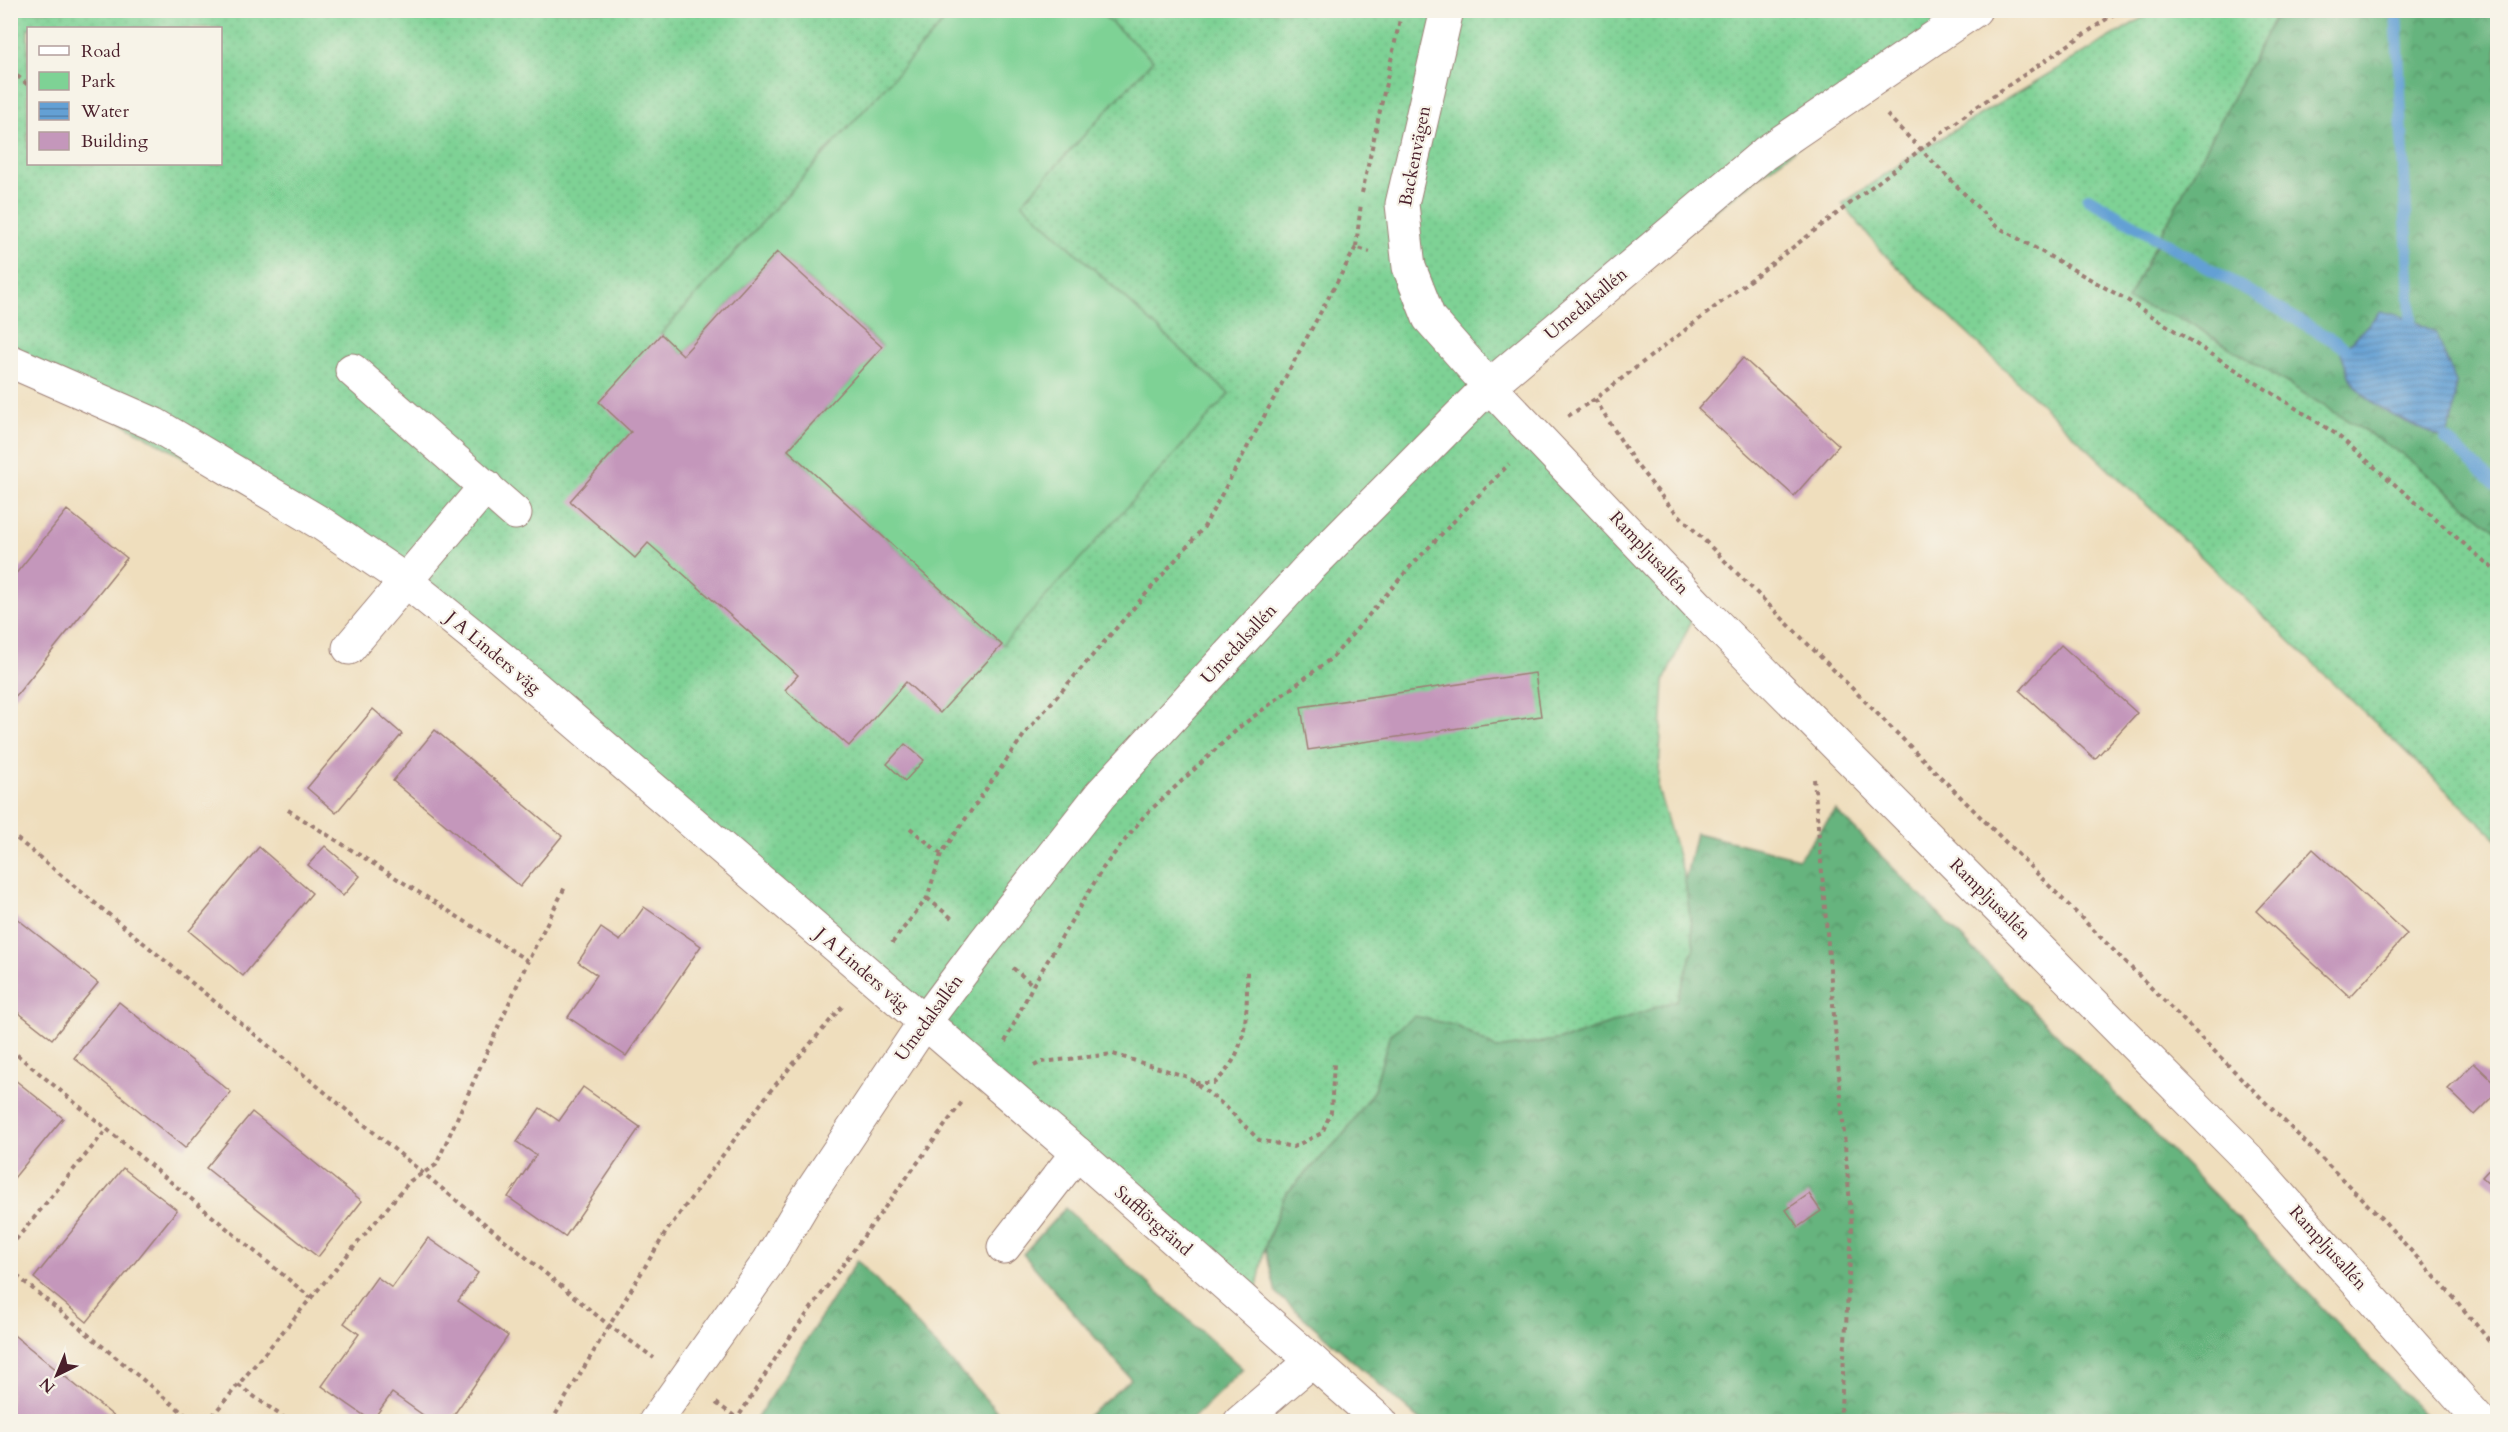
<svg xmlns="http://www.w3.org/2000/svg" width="2508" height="1432" font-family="Cardo,serif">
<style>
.grass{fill:url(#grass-dots);stroke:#647860;stroke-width:1.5;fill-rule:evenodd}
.forest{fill:url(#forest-crowns);stroke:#586a54;stroke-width:1.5}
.park{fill:#7ed295;stroke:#647860;stroke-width:1.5}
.water{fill:url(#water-rules);stroke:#576080;stroke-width:1.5}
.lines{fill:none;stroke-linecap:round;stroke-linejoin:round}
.stream{stroke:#64a0d4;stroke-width:12}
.building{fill:#c497bb}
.minor-casing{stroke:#9c7e74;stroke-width:35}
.path{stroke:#9c7e74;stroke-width:4;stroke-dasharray:4.5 4.5;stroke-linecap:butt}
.minor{stroke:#fff;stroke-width:33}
.labels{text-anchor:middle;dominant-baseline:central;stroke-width:4.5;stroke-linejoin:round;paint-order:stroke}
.street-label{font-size:18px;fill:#4a1f2b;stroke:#f7f3e8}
</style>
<defs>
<pattern id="grass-dots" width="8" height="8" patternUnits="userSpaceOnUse" patternTransform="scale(1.5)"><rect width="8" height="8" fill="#7ed295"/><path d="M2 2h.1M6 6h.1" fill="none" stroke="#6eb481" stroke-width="1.8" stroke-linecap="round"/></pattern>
<pattern id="forest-crowns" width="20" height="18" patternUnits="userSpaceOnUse" patternTransform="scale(1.5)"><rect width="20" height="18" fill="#66b47e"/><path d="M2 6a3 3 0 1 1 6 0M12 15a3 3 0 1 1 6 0" fill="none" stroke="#569267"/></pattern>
<pattern id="water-rules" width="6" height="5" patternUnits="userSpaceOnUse" patternTransform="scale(1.5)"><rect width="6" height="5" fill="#64a0d4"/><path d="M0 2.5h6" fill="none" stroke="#5482ac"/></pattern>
</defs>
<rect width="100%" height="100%" fill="#f7f3e8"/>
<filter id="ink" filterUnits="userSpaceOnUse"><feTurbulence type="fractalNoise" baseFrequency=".0167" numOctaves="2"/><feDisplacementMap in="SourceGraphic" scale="12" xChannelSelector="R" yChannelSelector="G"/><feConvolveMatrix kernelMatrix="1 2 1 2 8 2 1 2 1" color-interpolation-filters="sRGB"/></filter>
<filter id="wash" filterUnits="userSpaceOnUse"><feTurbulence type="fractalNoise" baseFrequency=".008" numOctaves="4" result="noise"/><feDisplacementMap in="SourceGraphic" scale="24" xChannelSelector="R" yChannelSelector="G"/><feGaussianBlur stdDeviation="1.35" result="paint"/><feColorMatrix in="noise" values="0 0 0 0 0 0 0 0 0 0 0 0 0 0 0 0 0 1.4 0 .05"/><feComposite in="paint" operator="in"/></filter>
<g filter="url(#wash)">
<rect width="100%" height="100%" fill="#efdebd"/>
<g class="grass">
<path d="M11,11H954L661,334L683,355L777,252L882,347L788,450L1229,394L1022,203L1153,60L1098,11H1974L1489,385L1698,606L1664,681L1658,789L1685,880L1694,947L1678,1000L1569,1038L1497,1049L1457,1026L1390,1034L1374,1090L1344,1134L1285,1195L1265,1246L1253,1309L406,581L11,361ZM28,28H220V164H28Z"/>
<polygon points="2154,11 2278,11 2127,300 2185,320 2402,454 2497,531 2497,839 1886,256 1842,204 1921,150"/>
</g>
<g class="forest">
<polygon points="2278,11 2497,11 2497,531 2402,454 2185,320 2127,300"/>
<polygon points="1836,810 2219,1199 2430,1421 1421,1421 1276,1293 1265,1247 1285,1195 1344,1134 1374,1090 1390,1034 1415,1016 1457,1026 1497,1049 1569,1038 1677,1000 1694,947 1685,880 1696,833 1799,858"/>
<polygon points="1065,1208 1243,1369 1190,1421 1082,1421 1131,1379 1023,1254"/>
<polygon points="857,1260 1006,1421 755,1421"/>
</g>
<polygon class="park" points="954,11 1098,11 1153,60 1022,203 1229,394 1002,645 788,450 882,346 777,252 683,355 661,334"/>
<path class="water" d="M2381,311L2411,319L2436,333L2456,382L2454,411L2446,439C2417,428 2367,407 2351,380C2347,372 2345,362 2341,353Z"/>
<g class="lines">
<g class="stream">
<polyline points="2396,10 2411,319"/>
<polyline points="2088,198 2346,348"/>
<polyline points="2446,439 2498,487"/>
</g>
</g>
<g id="blocks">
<g class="building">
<polygon points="777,252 882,347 788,450 1002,645 940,713 906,682 849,746 785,690 798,675 648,543 635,558 570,501 631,432 599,402 661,334 683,355"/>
<polygon points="1743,358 1839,445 1794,496 1698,409"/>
<polygon points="67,510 127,558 15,697 10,693 10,581"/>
<polygon points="2061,645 2137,713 2095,759 2020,691"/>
<polygon points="1535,673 1541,716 1308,750 1301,707"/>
<polygon points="373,709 402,734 336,813 307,788"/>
<polygon points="435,730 562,836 520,887 393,781"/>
<polygon points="905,744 924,760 905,781 887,764"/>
<polygon points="325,846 360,876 343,896 308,865"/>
<polygon points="259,847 312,893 243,976 189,931"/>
<polygon points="2313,849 2407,934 2350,997 2256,911"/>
<polygon points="644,907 701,946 626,1056 568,1017 597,975 578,962 601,928 620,941"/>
<polygon points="10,913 98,983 52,1039 10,1006"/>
<polygon points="119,1002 231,1092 185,1148 74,1058"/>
<polygon points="2474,1063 2498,1086 2498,1092 2475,1115 2448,1089"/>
<polygon points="10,1076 63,1118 10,1183"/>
<polygon points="583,1087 640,1127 565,1237 508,1197 536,1155 517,1142 540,1108 559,1121"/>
<polygon points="252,1112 362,1201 318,1257 206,1168"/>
<polygon points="2498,1160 2498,1191 2482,1177"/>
<polygon points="123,1168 177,1210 87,1322 34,1278"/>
<polygon points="1809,1194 1821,1211 1798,1227 1786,1210"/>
<polygon points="428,1238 478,1273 458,1301 508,1336 449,1422 433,1422 392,1393 372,1421 322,1386 359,1334 344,1323 377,1277 392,1288"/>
<polygon points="10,1332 121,1422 10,1422"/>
</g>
</g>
</g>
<g filter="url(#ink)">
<use href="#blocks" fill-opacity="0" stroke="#9c7e74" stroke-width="1.5"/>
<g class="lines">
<defs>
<g id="minor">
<polyline points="1447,10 1402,204 1409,267 1429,318 1489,386 1698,606 2248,1159 2481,1422"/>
<polyline points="10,361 154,424 322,524 406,581 501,658 1077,1153 1381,1422"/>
<polyline points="352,370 515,513"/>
<polyline points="349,648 486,486"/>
<polyline points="1004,1247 1077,1153"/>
<polyline points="655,1422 769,1261 803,1204 924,1023 983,944 1101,794 1307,570 1489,386 1765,153 1975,10"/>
<polyline points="1240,1422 1312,1361"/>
</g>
</defs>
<use href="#minor" class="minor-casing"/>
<g class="path">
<polyline points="10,70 28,85"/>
<polyline points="1887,115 1996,226 2127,300 2336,434 2498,573"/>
<polyline points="1362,193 1402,10"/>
<polyline points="1356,247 1361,203"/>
<polyline points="1595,399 1635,463 1667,503 2384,1221 2454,1298 2498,1351"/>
<polyline points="1568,416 1595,399 1972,110 2120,10"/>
<polyline points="1814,779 1852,1228 1840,1422"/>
<polyline points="288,810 528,961 565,887"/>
<polyline points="910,828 941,854"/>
<polyline points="10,833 423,1173 611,1327 654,1358"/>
<polyline points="927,898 954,920"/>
<polyline points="892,943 927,898 941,854 1026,732 1204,527 1356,247 1370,252"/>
<polyline points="1013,968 1033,985"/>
<polyline points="1005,1042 1033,985 1103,868 1144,816 1241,726 1333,657 1409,568 1509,464"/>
<polyline points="10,1049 311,1298 207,1422"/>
<polyline points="1034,1066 1041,1062 1113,1054 1188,1077 1225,1106 1259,1140 1293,1147 1322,1133 1331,1112 1334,1063"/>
<path d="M1195,1083H1214C1249,1054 1247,1011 1247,969"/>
<polyline points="10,1247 107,1129"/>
<polyline points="10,1270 194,1422"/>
<polyline points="311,1298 410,1181 436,1165 528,961"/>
<polyline points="238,1385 290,1422"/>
<polyline points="716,1403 737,1418"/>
<polyline points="551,1422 666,1232 771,1090 845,1003"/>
<polyline points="735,1422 782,1348 962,1102"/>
</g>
<use href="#minor" class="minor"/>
</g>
</g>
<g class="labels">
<g class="street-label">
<text transform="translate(1415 156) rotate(-79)">Backenvägen</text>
<text transform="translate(1586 304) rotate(-40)">Umedalsallén</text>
<text transform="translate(1649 553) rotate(47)">Rampljusallén</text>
<text transform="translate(1239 644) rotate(-47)">Umedalsallén</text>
<text transform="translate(493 653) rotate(40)">J A Linders väg</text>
<text transform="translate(1990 899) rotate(45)">Rampljusallén</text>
<text transform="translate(862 970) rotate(41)">J A Linders väg</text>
<text transform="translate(929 1018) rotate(-54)">Umedalsallén</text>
<text transform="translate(1153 1221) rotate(41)">Sufflörgränd</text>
<text transform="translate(2328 1248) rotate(48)">Rampljusallén</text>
</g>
</g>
<rect width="2508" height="1432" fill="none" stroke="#f7f3e8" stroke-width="36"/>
<rect x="27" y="27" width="195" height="138" fill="#f7f3e8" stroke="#b29e9c" stroke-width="1.5"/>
<rect x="39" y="46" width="30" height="9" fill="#ffffff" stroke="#b29e9c" stroke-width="1.5"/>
<text x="81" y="57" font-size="18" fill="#4a1f2b">Road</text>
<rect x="39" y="72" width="30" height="18" fill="#7ed295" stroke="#b29e9c" stroke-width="1.5"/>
<text x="81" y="87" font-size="18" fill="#4a1f2b">Park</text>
<rect x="39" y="102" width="30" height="18" fill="url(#water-rules)" stroke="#b29e9c" stroke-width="1.5"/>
<text x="81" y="117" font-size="18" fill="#4a1f2b">Water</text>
<rect x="39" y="132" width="30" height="18" fill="#c497bb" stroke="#b29e9c" stroke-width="1.5"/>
<text x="81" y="147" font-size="18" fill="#4a1f2b">Building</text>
<g transform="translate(57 1375) rotate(223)" stroke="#f7f3e8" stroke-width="4.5" paint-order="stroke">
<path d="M0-4.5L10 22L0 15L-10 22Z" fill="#4a1f2b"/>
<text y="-9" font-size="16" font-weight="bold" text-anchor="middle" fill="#4a1f2b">N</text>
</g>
</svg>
